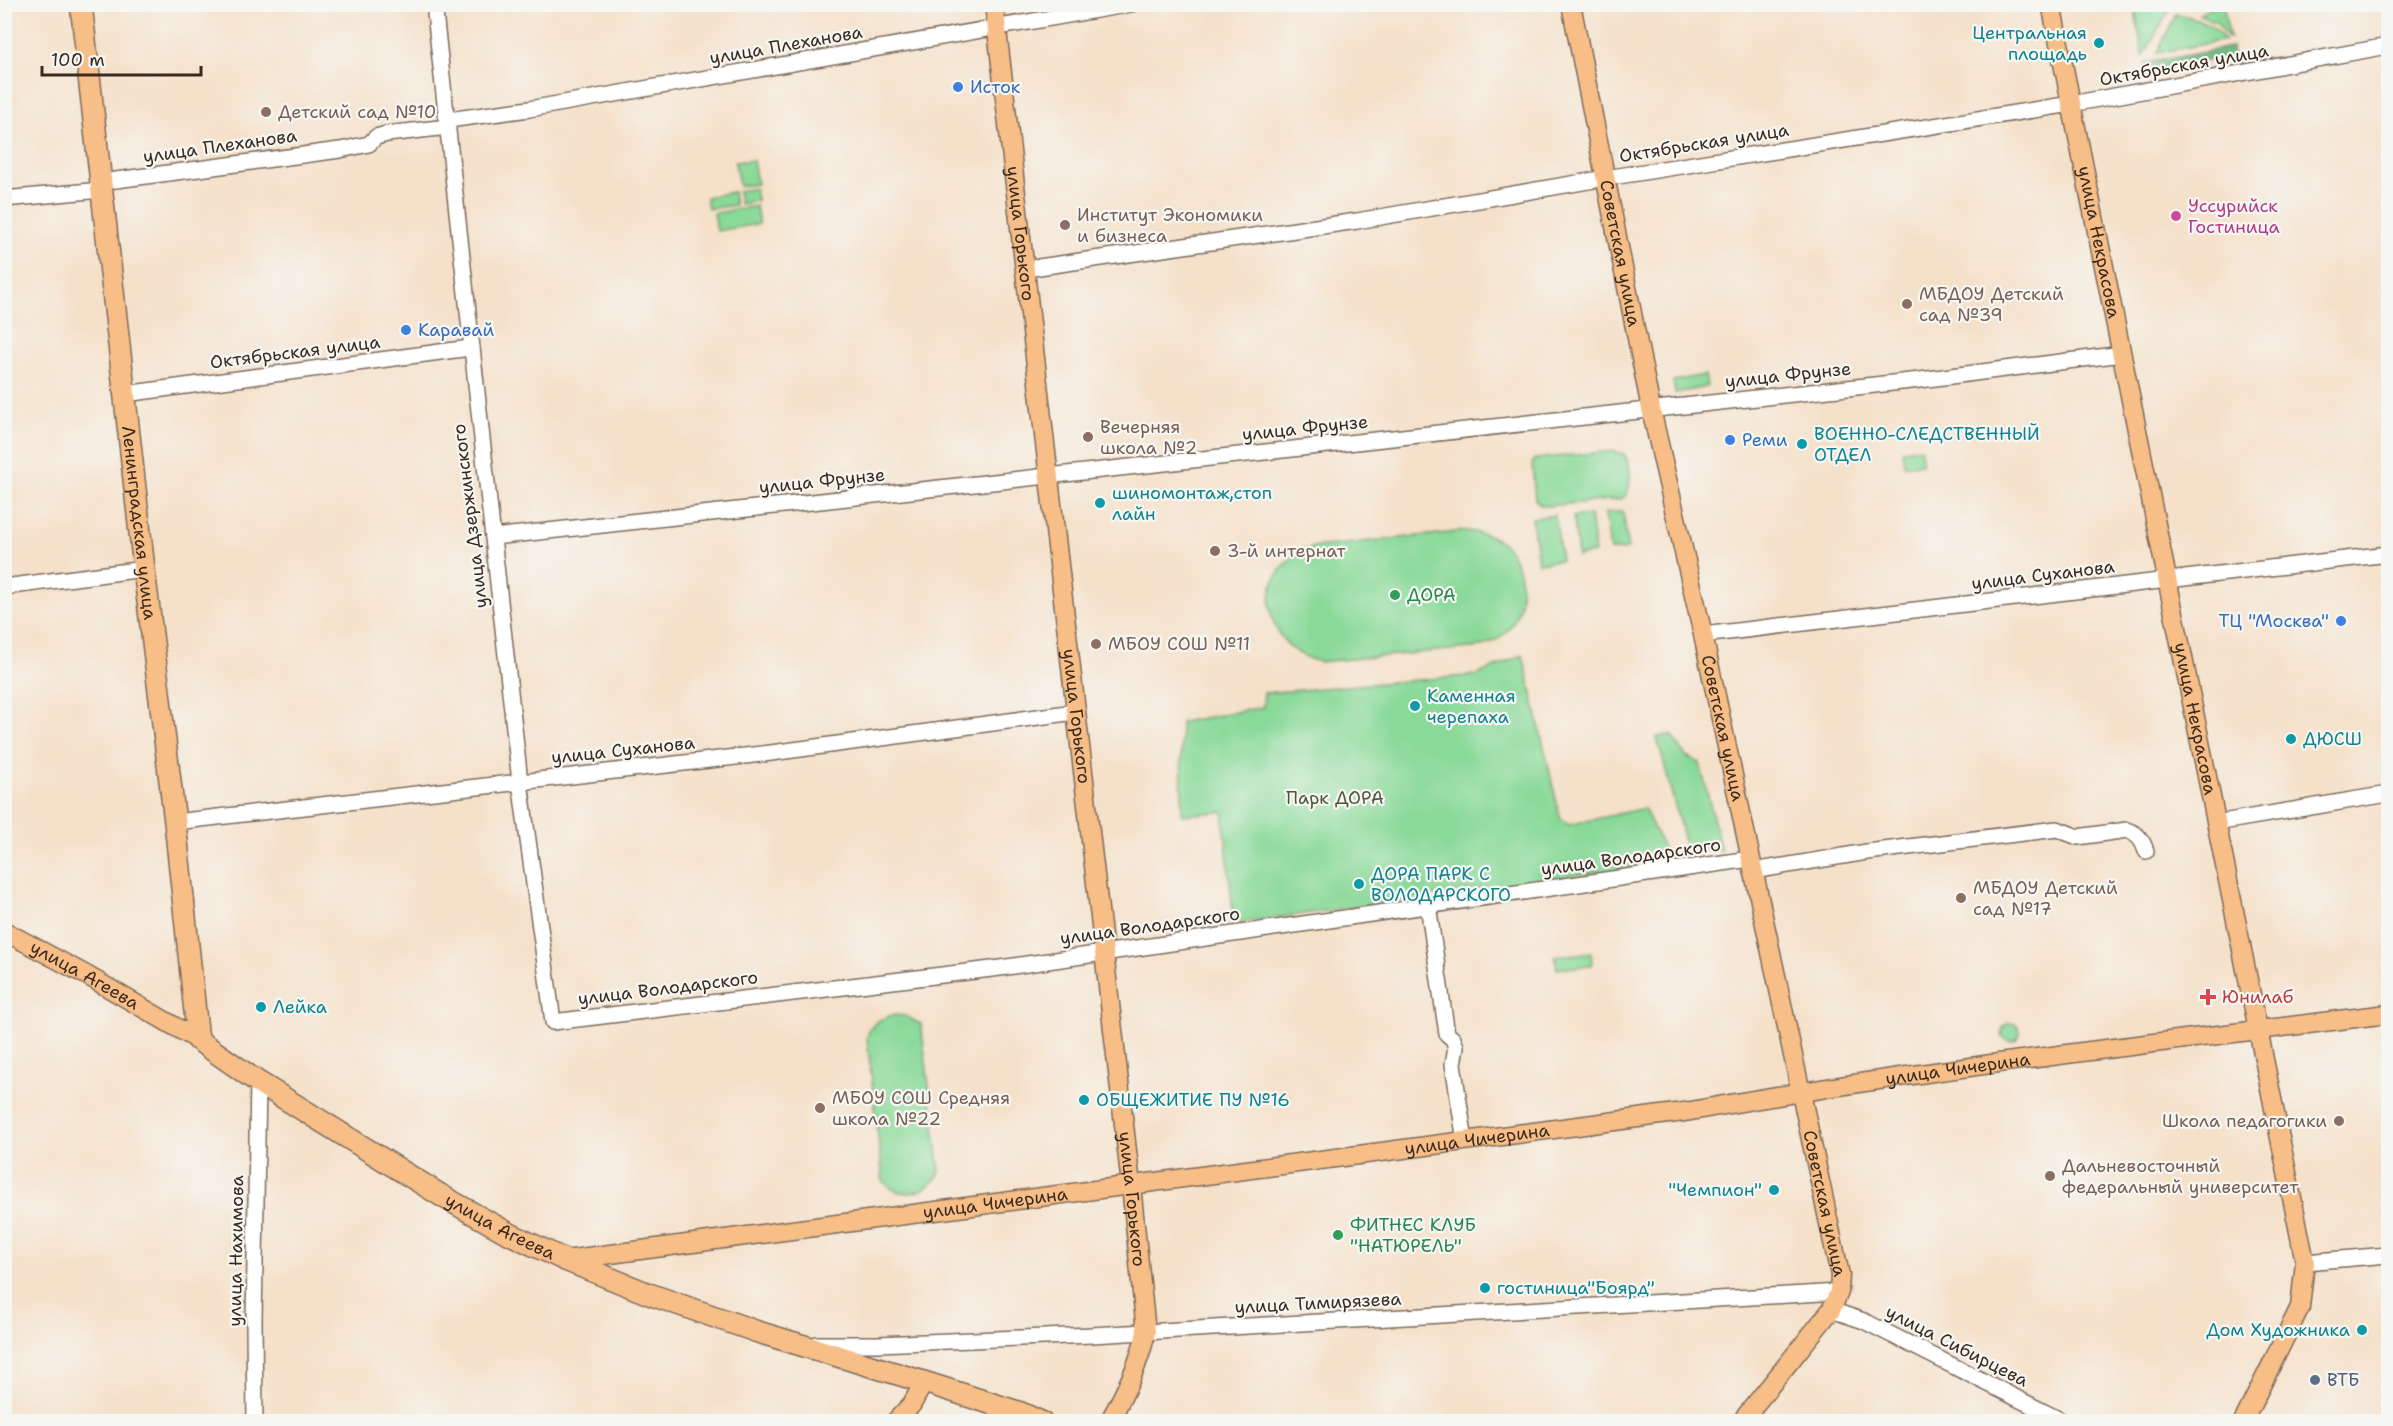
<svg xmlns="http://www.w3.org/2000/svg" width="2393" height="1426" font-family="'Shantell Sans',sans-serif">
<style>
.green{fill:#89d998;stroke:#62825b;stroke-width:1.5}
.forest{fill:#6eb980;stroke:#54724f;stroke-width:1.5}
.lines{fill:none;stroke-linecap:round;stroke-linejoin:round}
.minor-casing{stroke:#7c6a5a;stroke-width:18}
.major-casing{stroke:#7c6a5a;stroke-width:21}
.highway-casing{stroke:#7c6a5a;stroke-width:24}
.minor{stroke:#fff;stroke-width:15}
.major{stroke:#f7be87;stroke-width:18}
.highway{stroke:#f7be87;stroke-width:21}
.culture-dot{fill:#0f9aa8;stroke:#f6f6f2;stroke-width:2}
.shop-dot{fill:#3f7fe0;stroke:#f6f6f2;stroke-width:2}
.education-dot{fill:#8d6e63;stroke:#f6f6f2;stroke-width:2}
.hotel-dot{fill:#d1479c;stroke:#f6f6f2;stroke-width:2}
.leisure-dot{fill:#2e9e5b;stroke:#f6f6f2;stroke-width:2}
.health-dot{fill:#e0444e;stroke:#f6f6f2;stroke-width:2}
.service-dot{fill:#5c6f8a;stroke:#f6f6f2;stroke-width:2}
.labels{text-anchor:middle;dominant-baseline:central;stroke-width:4.5;stroke-linejoin:round;paint-order:stroke}
.culture-label{font-size:18px;fill:#0d838f;stroke:#f6f6f2;text-anchor:start}
.street-label{font-size:18px;fill:#3b2a1e;stroke:#f6f6f2}
.shop-label{font-size:18px;fill:#366cbe;stroke:#f6f6f2;text-anchor:start}
.education-label{font-size:18px;fill:#785e54;stroke:#f6f6f2;text-anchor:start}
.hotel-label{font-size:18px;fill:#b23c85;stroke:#f6f6f2;text-anchor:start}
.leisure-label{font-size:18px;fill:#27864d;stroke:#f6f6f2;text-anchor:start}
.park-label{font-size:18px;fill:#4e563c;stroke:#f6f6f2}
.health-label{font-size:18px;fill:#be3a42;stroke:#f6f6f2;text-anchor:start}
.service-label{font-size:18px;fill:#4e5e75;stroke:#f6f6f2;text-anchor:start}
</style>
<rect width="100%" height="100%" fill="#f6f6f2"/>
<filter id="ink" filterUnits="userSpaceOnUse"><feTurbulence type="fractalNoise" baseFrequency=".0167" numOctaves="2"/><feDisplacementMap in="SourceGraphic" scale="12" xChannelSelector="R" yChannelSelector="G"/><feConvolveMatrix kernelMatrix="1 2 1 2 8 2 1 2 1" color-interpolation-filters="sRGB"/></filter>
<filter id="wash" filterUnits="userSpaceOnUse"><feTurbulence type="fractalNoise" baseFrequency=".008" numOctaves="4" result="noise"/><feDisplacementMap in="SourceGraphic" scale="24" xChannelSelector="R" yChannelSelector="G"/><feGaussianBlur stdDeviation="1.35" result="paint"/><feColorMatrix in="noise" values="0 0 0 0 0 0 0 0 0 0 0 0 0 0 0 0 0 1.4 0 .05"/><feComposite in="paint" operator="in"/></filter>
<g filter="url(#wash)">
<rect width="100%" height="100%" fill="#f5e1ca"/>
<g class="green">
<polygon points="2134,5 2172,5 2143,56"/>
<polygon points="2216,5 2223,5 2230,39 2217,23 2199,14"/>
<path d="M2176,14C2195,17 2214,23 2225,40L2157,53Z"/>
<polygon points="753,160 757,184 739,186 735,162"/>
<polygon points="755,188 757,201 740,204 738,191"/>
<polygon points="733,192 735,205 708,209 706,197"/>
<polygon points="756,206 759,224 717,231 714,213"/>
<polygon points="1705,375 1707,387 1675,393 1673,381"/>
<polygon points="1921,448 1922,464 1904,465 1902,450"/>
<path d="M1614,451L1624,454C1632,466 1634,491 1621,499L1546,506L1540,505L1535,499L1532,464L1535,459Z"/>
<polygon points="1623,511 1628,549 1610,551 1605,513"/>
<polygon points="1555,515 1561,560 1538,563 1532,518"/>
<polygon points="1590,515 1595,553 1578,556 1573,517"/>
<path d="M1466,531C1478,533 1492,534 1502,543C1526,563 1528,611 1505,633C1499,639 1489,644 1481,647L1319,662C1258,646 1251,567 1314,547Z"/>
<polygon points="1523,655 1560,817 1568,825 1644,808 1670,862 1234,924 1223,812 1182,815 1181,722 1263,707 1264,693 1477,675"/>
<polygon points="1671,735 1686,756 1700,763 1721,850 1686,848 1657,737"/>
<polygon points="1591,952 1592,965 1557,969 1555,957"/>
<path d="M892,1015L905,1016L921,1024L940,1172C929,1194 900,1201 883,1181L867,1038C870,1023 878,1020 892,1015Z"/>
<circle cx="2011" cy="1032" r="9"/>
</g>
<polygon class="forest" points="2232,47 2233,56 2147,72 2145,63"/>
</g>
<g filter="url(#ink)">
<g class="lines">
<defs>
<g id="minor">
<polyline points="434,4 520,782 553,1022 1000,968 1750,859"/>
<polyline points="448,120 529,109 1131,4"/>
<polyline points="101,182 340,150 369,144 376,137 387,134 448,127"/>
<polyline points="4,199 101,190"/>
<polyline points="1025,269 1357,221 1606,178 2071,104 2388,46"/>
<polyline points="125,394 470,348"/>
<polyline points="493,537 1920,380 2122,354"/>
<polyline points="4,587 144,569"/>
<polyline points="1703,635 2388,554"/>
<polyline points="175,822 771,753 1075,712"/>
<polyline points="2216,823 2388,794"/>
<path d="M1753,871L1867,852L2057,829L2078,837L2127,830C2137,833 2143,841 2146,851"/>
<polyline points="1428,905 1447,1034 1453,1039 1456,1047 1453,1064 1465,1141"/>
<polyline points="2305,1262 2388,1255"/>
<polyline points="1831,1310 1864,1321 2064,1422"/>
<polyline points="816,1344 878,1344 1092,1335 1839,1292"/>
<polyline points="255,1422 254,1321 258,1082"/>
</g>
<g id="major">
<path id="s1" d="M994,4L1131,1185L1146,1332C1139,1365 1125,1393 1109,1422"/>
<path id="s2" d="M1571,4L1651,409L1703,635L1840,1275L1839,1292L1831,1310L1741,1422"/>
<path id="s3" d="M2051,4L2305,1262L2300,1307L2243,1422"/>
<path id="s4" d="M4,931L88,976L198,1040"/>
<path id="s5" d="M565,1260L1691,1111C1922,1069 2156,1043 2388,1014"/>
<polyline points="895,1422 912,1404 924,1382"/>
</g>
<g id="highway">
<path id="s6" d="M81,4L144,569L175,822L198,1040L258,1082L442,1196L506,1232L565,1260L649,1294L758,1332L924,1382L1021,1413L1041,1422"/>
</g>
</defs>
<use href="#minor" class="minor-casing"/>
<use href="#major" class="major-casing"/>
<use href="#highway" class="highway-casing"/>
<use href="#minor" class="minor"/>
<use href="#major" class="major"/>
<use href="#highway" class="highway"/>
</g>
</g>
<g class="culture-dot">
<circle cx="2099" cy="43" r="6"/>
<circle cx="1802" cy="444" r="6"/>
<circle cx="1100" cy="503" r="6"/>
<circle cx="1415" cy="706" r="6"/>
<circle cx="2291" cy="739" r="6"/>
<circle cx="1359" cy="884" r="6"/>
<circle cx="261" cy="1007" r="6"/>
<circle cx="1084" cy="1100" r="6"/>
<circle cx="1774" cy="1190" r="6"/>
<circle cx="1485" cy="1288" r="6"/>
<circle cx="2362" cy="1330" r="6"/>
</g>
<g class="shop-dot">
<circle cx="958" cy="87" r="6"/>
<circle cx="406" cy="330" r="6"/>
<circle cx="1730" cy="440" r="6"/>
<circle cx="2341" cy="621" r="6"/>
</g>
<g class="education-dot">
<circle cx="266" cy="112" r="6"/>
<circle cx="1065" cy="225" r="6"/>
<circle cx="1907" cy="304" r="6"/>
<circle cx="1088" cy="437" r="6"/>
<circle cx="1215" cy="551" r="6"/>
<circle cx="1096" cy="644" r="6"/>
<circle cx="1961" cy="898" r="6"/>
<circle cx="820" cy="1108" r="6"/>
<circle cx="2339" cy="1121" r="6"/>
<circle cx="2050" cy="1176" r="6"/>
</g>
<circle class="hotel-dot" cx="2176" cy="216" r="6"/>
<g class="leisure-dot">
<circle cx="1395" cy="595" r="6"/>
<circle cx="1338" cy="1235" r="6"/>
</g>
<path class="health-dot" d="M2205 988h6v6h6v6h-6v6h-6v-6h-6v-6h6z"/>
<circle class="service-dot" cx="2315" cy="1380" r="6"/>
<g class="labels">
<g class="culture-label">
<text x="2087" y="33" text-anchor="end">Центральная<tspan x="2087" dy="21">площадь</tspan></text>
<text x="1814" y="434">ВОЕННО-СЛЕДСТВЕННЫЙ<tspan x="1814" dy="21">ОТДЕЛ</tspan></text>
<text x="1112" y="493">шиномонтаж,стоп<tspan x="1112" dy="21">лайн</tspan></text>
<text x="1427" y="696">Каменная<tspan x="1427" dy="21">черепаха</tspan></text>
<text x="2303" y="739">ДЮСШ</text>
<text x="1371" y="874">ДОРА ПАРК С<tspan x="1371" dy="21">ВОЛОДАРСКОГО</tspan></text>
<text x="273" y="1007">Лейка</text>
<text x="1096" y="1100">ОБЩЕЖИТИЕ ПУ №16</text>
<text x="1762" y="1190" text-anchor="end">"Чемпион"</text>
<text x="1497" y="1288">гостиница"Боярд"</text>
<text x="2350" y="1330" text-anchor="end">Дом Художника</text>
</g>
<g class="street-label">
<text transform="translate(786 45) rotate(-10)">улица Плеханова</text>
<text transform="translate(2184 65) rotate(-10)">Октябрьская улица</text>
<text transform="translate(1704 143) rotate(-9)">Октябрьская улица</text>
<text transform="translate(220 146) rotate(-8)">улица Плеханова</text>
<text stroke="none"><textPath href="#s1" startOffset="231">улица Горького</textPath></text>
<text stroke="none"><textPath href="#s3" startOffset="243">улица Некрасова</textPath></text>
<text stroke="none"><textPath href="#s2" startOffset="254">Советская улица</textPath></text>
<text transform="translate(295 352) rotate(-7)">Октябрьская улица</text>
<text transform="translate(1788 375) rotate(-6)">улица Фрунзе</text>
<text transform="translate(1305 428) rotate(-6)">улица Фрунзе</text>
<text transform="translate(822 481) rotate(-6)">улица Фрунзе</text>
<text transform="translate(470 516) rotate(-97)">улица Дзержинского</text>
<text stroke="none"><textPath href="#s6" startOffset="522">Ленинградская улица</textPath></text>
<text transform="translate(2043 575) rotate(-7)">улица Суханова</text>
<text stroke="none"><textPath href="#s1" startOffset="717">улица Горького</textPath></text>
<text stroke="none"><textPath href="#s3" startOffset="729">улица Некрасова</textPath></text>
<text stroke="none"><textPath href="#s2" startOffset="740">Советская улица</textPath></text>
<text transform="translate(623 750) rotate(-6)">улица Суханова</text>
<text transform="translate(1631 857) rotate(-8)">улица Володарского</text>
<text transform="translate(1150 926) rotate(-8)">улица Володарского</text>
<text stroke="none"><textPath href="#s4" startOffset="92">улица Агеева</textPath></text>
<text transform="translate(668 988) rotate(-7)">улица Володарского</text>
<text stroke="none"><textPath href="#s5" startOffset="1406">улица Чичерина</textPath></text>
<text stroke="none"><textPath href="#s5" startOffset="920">улица Чичерина</textPath></text>
<text stroke="none"><textPath href="#s1" startOffset="1203">улица Горького</textPath></text>
<text stroke="none"><textPath href="#s5" startOffset="434">улица Чичерина</textPath></text>
<text stroke="none"><textPath href="#s2" startOffset="1226">Советская улица</textPath></text>
<text stroke="none"><textPath href="#s6" startOffset="1398">улица Агеева</textPath></text>
<text transform="translate(236 1251) rotate(-89)">улица Нахимова</text>
<text transform="translate(1318 1303) rotate(-3)">улица Тимирязева</text>
<text transform="translate(1957 1346) rotate(27)">улица Сибирцева</text>
</g>
<g class="shop-label">
<text x="970" y="87">Исток</text>
<text x="418" y="330">Каравай</text>
<text x="1742" y="440">Реми</text>
<text x="2329" y="621" text-anchor="end">ТЦ "Москва"</text>
</g>
<g class="education-label">
<text x="278" y="112">Детский сад №10</text>
<text x="1077" y="215">Институт Экономики<tspan x="1077" dy="21">и бизнеса</tspan></text>
<text x="1919" y="294">МБДОУ Детский<tspan x="1919" dy="21">сад №39</tspan></text>
<text x="1100" y="427">Вечерняя<tspan x="1100" dy="21">школа №2</tspan></text>
<text x="1227" y="551">3-й интернат</text>
<text x="1108" y="644">МБОУ СОШ №11</text>
<text x="1973" y="888">МБДОУ Детский<tspan x="1973" dy="21">сад №17</tspan></text>
<text x="832" y="1098">МБОУ СОШ Средняя<tspan x="832" dy="21">школа №22</tspan></text>
<text x="2327" y="1121" text-anchor="end">Школа педагогики</text>
<text x="2062" y="1166">Дальневосточный<tspan x="2062" dy="21">федеральный университет</tspan></text>
</g>
<g class="hotel-label">
<text x="2188" y="206">Уссурийск<tspan x="2188" dy="21">Гостиница</tspan></text>
</g>
<g class="leisure-label">
<text x="1407" y="595">ДОРА</text>
<text x="1350" y="1225">ФИТНЕС КЛУБ<tspan x="1350" dy="21">"НАТЮРЕЛЬ"</tspan></text>
</g>
<g class="park-label">
<text x="1335" y="798">Парк ДОРА</text>
</g>
<g class="health-label">
<text x="2222" y="997">Юнилаб</text>
</g>
<g class="service-label">
<text x="2327" y="1380">ВТБ</text>
</g>
</g>
<rect width="2393" height="1426" fill="none" stroke="#f6f6f2" stroke-width="24"/>
<path d="M42 66v9h159v-9" fill="none" stroke="#3b2a1e" stroke-width="3"/>
<text x="51" y="66" font-size="18" fill="#3b2a1e" stroke="#f6f6f2" stroke-width="4.5" paint-order="stroke">100 m</text>
</svg>
